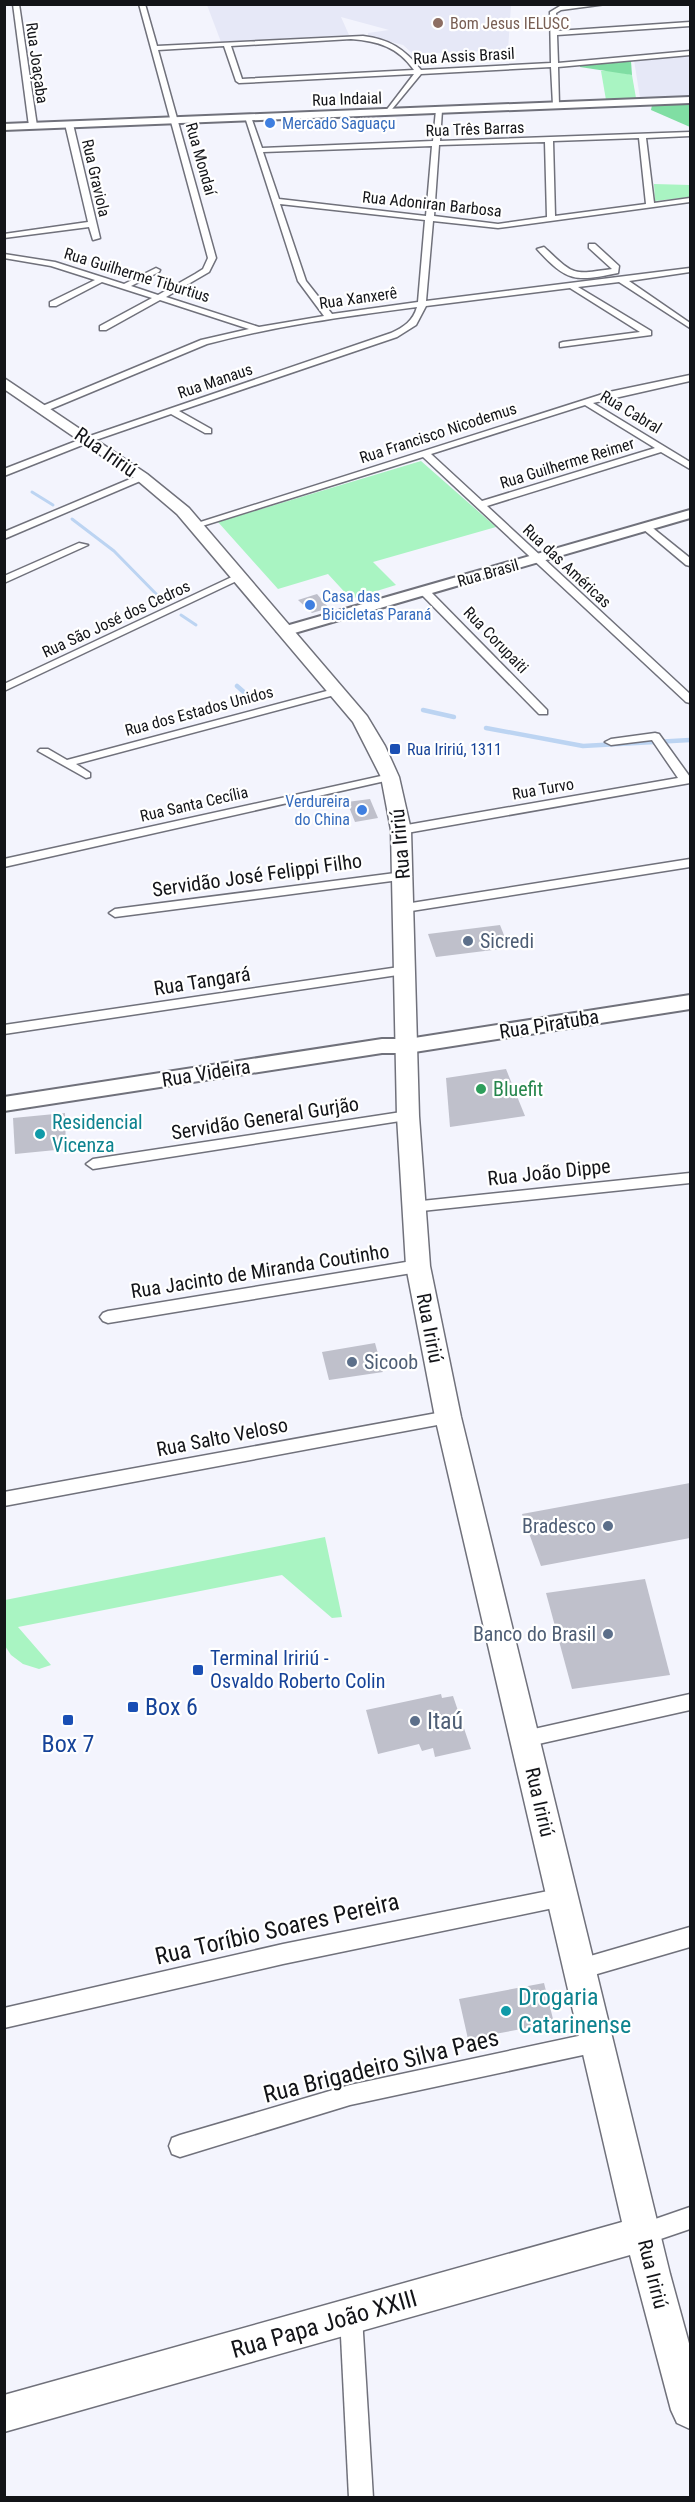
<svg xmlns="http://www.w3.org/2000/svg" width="695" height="2502" font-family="'Roboto Condensed',sans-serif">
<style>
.built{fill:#e6e8f7}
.green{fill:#a9f4c2}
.forest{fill:#80dea3}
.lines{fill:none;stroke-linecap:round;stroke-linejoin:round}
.stream-far1{stroke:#bcd4f2;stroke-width:3}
.stream{stroke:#bcd4f2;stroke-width:4.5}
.building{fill:#bfc0cb}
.street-casing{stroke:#70717b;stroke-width:3}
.secondary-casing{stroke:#70717b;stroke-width:4}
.primary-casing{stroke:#70717b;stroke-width:3}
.street{fill:#fff;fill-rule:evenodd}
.secondary{fill:#fff;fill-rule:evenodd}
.primary{fill:#fff;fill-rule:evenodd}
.education-dot{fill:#8d6e63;stroke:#fff;stroke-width:2}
.shop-dot{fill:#3f7fe0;stroke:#fff;stroke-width:2}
.transit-dot{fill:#1a4fb4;stroke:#fff;stroke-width:2}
.service-dot{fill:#5c6f8a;stroke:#fff;stroke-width:2}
.leisure-dot{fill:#2e9e5b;stroke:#fff;stroke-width:2}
.culture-dot{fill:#0f9aa8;stroke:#fff;stroke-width:2}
.labels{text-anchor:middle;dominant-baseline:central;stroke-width:4.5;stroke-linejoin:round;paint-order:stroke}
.far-education-label{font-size:16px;fill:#785e54;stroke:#fff;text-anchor:start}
.far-street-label{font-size:16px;fill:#131418;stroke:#fff}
.far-shop-label{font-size:16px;fill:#366cbe;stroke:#fff;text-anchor:start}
.far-transit-label{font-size:16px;fill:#164399;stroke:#fff;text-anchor:start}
.street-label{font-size:20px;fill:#131418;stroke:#fff}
.service-label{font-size:20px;fill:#4e5e75;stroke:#fff;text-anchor:start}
.leisure-label{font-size:20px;fill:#27864d;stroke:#fff;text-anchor:start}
.culture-label{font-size:20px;fill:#0d838f;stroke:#fff;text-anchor:start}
.transit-label{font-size:20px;fill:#164399;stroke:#fff;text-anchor:start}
.near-transit-label{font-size:24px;fill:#164399;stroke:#fff;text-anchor:start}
.near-service-label{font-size:24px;fill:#4e5e75;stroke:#fff;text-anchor:start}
.near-street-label{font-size:24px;fill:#131418;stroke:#fff}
.near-culture-label{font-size:24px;fill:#0d838f;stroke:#fff;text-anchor:start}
</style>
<rect width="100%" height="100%" fill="#f3f4fd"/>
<g class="built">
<polygon points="207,5 511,5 508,50 413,54 403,45 368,36 368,33 389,30 341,17 349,35 221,42"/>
<polygon points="690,56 690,96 640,98 634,60"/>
</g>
<g class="green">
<polygon points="601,71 614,71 632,75 636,98 606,100"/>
<polygon points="654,184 690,185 690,197 655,201"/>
<polygon points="421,461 496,527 373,562 396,585 351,599 328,574 278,589 218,522"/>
<polygon points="325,1537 342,1617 332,1618 282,1575 18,1627 51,1665 39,1669 23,1664 11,1655 5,1646 5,1600"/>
</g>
<g class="forest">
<polygon points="631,61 632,75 580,67 580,65"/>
<polygon points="676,102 690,103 690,127 651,110 652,105"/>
</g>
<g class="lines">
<g class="stream-far1">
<polyline points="32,492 53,505"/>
<polyline points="72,519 114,551 164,602"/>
<polyline points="181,615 196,625"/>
</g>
<g class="stream">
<polyline points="237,686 254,701"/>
<polyline points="423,710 454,717"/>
<polyline points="486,728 583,746 690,740"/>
</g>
</g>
<g class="building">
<polygon points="317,594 329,608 312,613 298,600"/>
<polygon points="370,799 378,818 355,822 347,802"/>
<polygon points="500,925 509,948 436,957 428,934"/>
<polygon points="506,1069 525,1116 450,1127 446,1078"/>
<polygon points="65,1113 66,1149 15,1154 13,1118"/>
<polygon points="375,1343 383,1372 329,1380 322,1352"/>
<polygon points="690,1483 690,1538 541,1566 522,1514"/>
<polygon points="645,1579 670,1675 572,1689 546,1593"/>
<polygon points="441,1694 442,1698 453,1696 471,1749 435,1757 433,1748 422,1751 419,1744 378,1754 366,1710"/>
<polygon points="544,1983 554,2023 468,2039 459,1999"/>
</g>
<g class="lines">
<defs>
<g id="street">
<polygon points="13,4 19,4 37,126 33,128 29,126"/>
<path d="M139,4H145L157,46L363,36C389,39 405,49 421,70L551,63L550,12L560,6L606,4L561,10L556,13L557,31L690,22V26L557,35L558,63L690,51V55L558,67L559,105L556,107L553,105L551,67L421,74L388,114L385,112L414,74L239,83L236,81L224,46L158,50L216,258L209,272L166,297L259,327L324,316L298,281L245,117L248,115L251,117L262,148L433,141L436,110L439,108L442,110L440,141L690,132V136L646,138L654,203L690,198V202L498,228L433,221L426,301L690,268V272L629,281L690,323V328L619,282L578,287L651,331V335L560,347V343L563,342L640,332L570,288L426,306L416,325L397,337L179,411L211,429V433H205L171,414L90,442L4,476V469L84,438L391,333C404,327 413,321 417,307C347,316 276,326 207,344L46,411H40V407L201,340L249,329L160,300L106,330H100V326L152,298L102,282L56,306H50V302L95,280L51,266L4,258V254L55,262L124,284L156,268L160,270L159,272L131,286L158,295L195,274L203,269L208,258ZM351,39C378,41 398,47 414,70L242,79L231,46ZM639,138L646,204L555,216L553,141ZM545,142L547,217L498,224L434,216L439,145ZM432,146L426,216L279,199L263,152ZM280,204L425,220L418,302L332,314L306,281Z"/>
<polygon points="69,122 73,124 100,238 93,240 89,227 4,238 4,234 88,222 65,124"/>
<path d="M589,244H595L619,266L618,273C575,282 567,282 537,249L544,247C574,275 571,275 612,269L589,248Z"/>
<path d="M690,375V381L593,403L690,462V469L661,452L487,506L690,694V703L686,702L423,457L199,527L191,525L609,392ZM585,405L655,448L482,501L431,454Z"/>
<polygon points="142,474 147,477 145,479 4,539 4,532"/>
<polygon points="643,525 649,525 690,558 690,566 686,565 643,529"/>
<polygon points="79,543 88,545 4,583 4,576"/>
<polygon points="236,575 245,577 4,691 4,684"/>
<polygon points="424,588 428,589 547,710 547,714 539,714 420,593 419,591"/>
<polygon points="338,688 342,689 342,693 76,764 90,773 90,777 86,778 38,751 40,749 48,749 67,760"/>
<polygon points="655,733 659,734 690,777 690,783 401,834 395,830 401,826 678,778 652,740 611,745 605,742 611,739"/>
<polygon points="390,774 396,777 394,779 4,867 4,859"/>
<polygon points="690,859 690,867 405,912 399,908 405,904"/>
<polygon points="403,872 409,876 407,879 115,917 109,913 115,909"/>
<polygon points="406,966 411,967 413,970 411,973 4,1034 4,1025"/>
<polygon points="408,1111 415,1116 413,1119 93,1169 86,1164 93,1159"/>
<polygon points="690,1173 690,1183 412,1212 405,1207 412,1202"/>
<polygon points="418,1260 423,1262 426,1266 423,1270 418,1272 108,1323 103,1321 100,1317 103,1313 108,1311"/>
<polygon points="448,1411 454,1412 456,1417 454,1422 448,1423 4,1506 4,1492"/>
<polygon points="690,1694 690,1710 525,1747 518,1745 516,1739 518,1733 525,1731"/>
<polygon points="563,1888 570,1890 573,1897 570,1904 563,1906 283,1964 4,2028 4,2008 283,1944"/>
<polygon points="690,1927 690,1947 580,1979 573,1976 570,1969 573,1962 580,1959"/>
<polygon points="597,2032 604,2035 607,2042 604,2049 597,2052 350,2105 180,2157 172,2154 169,2146 172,2138 180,2135 350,2085"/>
<polygon points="690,2207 690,2229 643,2245 635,2242 632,2234 635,2226"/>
<polygon points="351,2305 359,2308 362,2316 373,2498 349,2498 340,2316 343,2308"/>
</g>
<g id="secondary">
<polygon points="690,97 690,103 4,130 4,124"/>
<polygon points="690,510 690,518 291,634 285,636 277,631 279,628"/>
<polygon points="690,995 690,1009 408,1053 382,1053 4,1111 4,1097 382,1039 408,1039"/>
</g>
<polygon id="primary" points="4,378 147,474 189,508 367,716 385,746 399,777 411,830 419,1116 430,1266 461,1417 670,2274 690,2347 690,2429 677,2423 671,2410 630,2255 4,2432 4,2395 622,2222 435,1417 406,1266 397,1116 391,830 381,777 353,722 177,514 137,480 4,389"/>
</defs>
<use href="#street" class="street-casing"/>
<use href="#secondary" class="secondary-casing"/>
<use href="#primary" class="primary-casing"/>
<use href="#street" class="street"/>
<use href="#secondary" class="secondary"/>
<use href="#primary" class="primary"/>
</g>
<circle class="education-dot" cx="438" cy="23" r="6"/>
<g class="shop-dot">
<circle cx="270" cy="123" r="6"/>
<circle cx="310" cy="605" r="6"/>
<circle cx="362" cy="810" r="6"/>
</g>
<g class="transit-dot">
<rect x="389" y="743" width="12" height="12" rx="3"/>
<rect x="192" y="1664" width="12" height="12" rx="3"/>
<rect x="127" y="1701" width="12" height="12" rx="3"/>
<rect x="62" y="1714" width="12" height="12" rx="3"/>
</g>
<g class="service-dot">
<circle cx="468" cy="941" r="6"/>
<circle cx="352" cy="1362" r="6"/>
<circle cx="608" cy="1526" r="6"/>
<circle cx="608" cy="1634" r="6"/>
<circle cx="415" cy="1721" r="6"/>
</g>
<circle class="leisure-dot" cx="481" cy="1089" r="6"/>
<g class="culture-dot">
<circle cx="40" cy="1134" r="6"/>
<circle cx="506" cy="2011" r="6"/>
</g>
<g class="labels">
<g class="far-education-label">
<text x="450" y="23">Bom Jesus IELUSC</text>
</g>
<g class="far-street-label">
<text transform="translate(464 56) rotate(-3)">Rua Assis Brasil</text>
<text transform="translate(37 63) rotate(82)">Rua Joaçaba</text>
<text transform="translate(347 99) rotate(-2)">Rua Indaial</text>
<text transform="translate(475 129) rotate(-2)">Rua Três Barras</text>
<text transform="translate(201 159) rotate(74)">Rua Mondaí</text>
<text transform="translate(96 178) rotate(77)">Rua Graviola</text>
<text transform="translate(432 204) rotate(6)">Rua Adoniran Barbosa</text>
<text transform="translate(137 275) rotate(17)">Rua Guilherme Tiburtius</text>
<text transform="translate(358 298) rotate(-8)">Rua Xanxerê</text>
<text transform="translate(215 381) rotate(-19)">Rua Manaus</text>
<text transform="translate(631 412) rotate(31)">Rua Cabral</text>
<text transform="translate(438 433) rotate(-18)">Rua Francisco Nicodemus</text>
<text transform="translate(567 463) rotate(-17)">Rua Guilherme Reimer</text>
<text transform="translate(567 566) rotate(43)">Rua das Américas</text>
<text transform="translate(488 573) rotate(-16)">Rua Brasil</text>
<text transform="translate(116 619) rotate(-25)">Rua São José dos Cedros</text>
<text transform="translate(496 640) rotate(46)">Rua Corupaiti</text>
<text transform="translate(199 711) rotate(-15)">Rua dos Estados Unidos</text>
<text transform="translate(543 789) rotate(-10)">Rua Turvo</text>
<text transform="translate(194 804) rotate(-13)">Rua Santa Cecília</text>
</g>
<g class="far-shop-label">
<text x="282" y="123">Mercado Saguaçu</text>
<text x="322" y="596">Casa das<tspan x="322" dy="18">Bicicletas Paraná</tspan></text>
<text x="350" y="801" text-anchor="end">Verdureira<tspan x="350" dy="18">do China</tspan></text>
</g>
<g class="far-transit-label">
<text x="407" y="749">Rua Iririú, 1311</text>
</g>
<g class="street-label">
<text transform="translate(106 452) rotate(35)">Rua Iririú</text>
<text transform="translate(400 844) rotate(-95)">Rua Iririú</text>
<text transform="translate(257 875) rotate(-8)">Servidão José Felippi Filho</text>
<text transform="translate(202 981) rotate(-9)">Rua Tangará</text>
<text transform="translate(549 1024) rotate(-9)">Rua Piratuba</text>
<text transform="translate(206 1073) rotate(-9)">Rua Videira</text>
<text transform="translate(265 1118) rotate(-9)">Servidão General Gurjão</text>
<text transform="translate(549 1172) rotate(-6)">Rua João Dippe</text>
<text transform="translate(260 1271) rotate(-9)">Rua Jacinto de Miranda Coutinho</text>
<text transform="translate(430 1328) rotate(79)">Rua Iririú</text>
<text transform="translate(222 1437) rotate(-11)">Rua Salto Veloso</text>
<text transform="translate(540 1802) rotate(77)">Rua Iririú</text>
<text transform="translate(653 2274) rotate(76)">Rua Iririú</text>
</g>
<g class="service-label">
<text x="480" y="941">Sicredi</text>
<text x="364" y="1362">Sicoob</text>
<text x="596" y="1526" text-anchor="end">Bradesco</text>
<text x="596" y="1634" text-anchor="end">Banco do Brasil</text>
</g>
<g class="leisure-label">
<text x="493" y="1089">Bluefit</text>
</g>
<g class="culture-label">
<text x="52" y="1122">Residencial<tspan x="52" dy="23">Vicenza</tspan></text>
</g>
<g class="transit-label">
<text x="210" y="1658">Terminal Iririú -<tspan x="210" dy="23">Osvaldo Roberto Colin</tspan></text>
</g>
<g class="near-transit-label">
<text x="145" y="1707">Box 6</text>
<text x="68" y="1744" text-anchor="middle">Box 7</text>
</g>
<g class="near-service-label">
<text x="427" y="1721">Itaú</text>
</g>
<g class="near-street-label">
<text transform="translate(277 1929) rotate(-13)">Rua Toríbio Soares Pereira</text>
<text transform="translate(381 2066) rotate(-14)">Rua Brigadeiro Silva Paes</text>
<text transform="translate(324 2324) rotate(-16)">Rua Papa João XXIII</text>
</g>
<g class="near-culture-label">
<text x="518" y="1997">Drogaria<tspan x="518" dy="28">Catarinense</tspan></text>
</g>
</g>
<rect width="695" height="2502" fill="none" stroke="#131418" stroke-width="12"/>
</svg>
